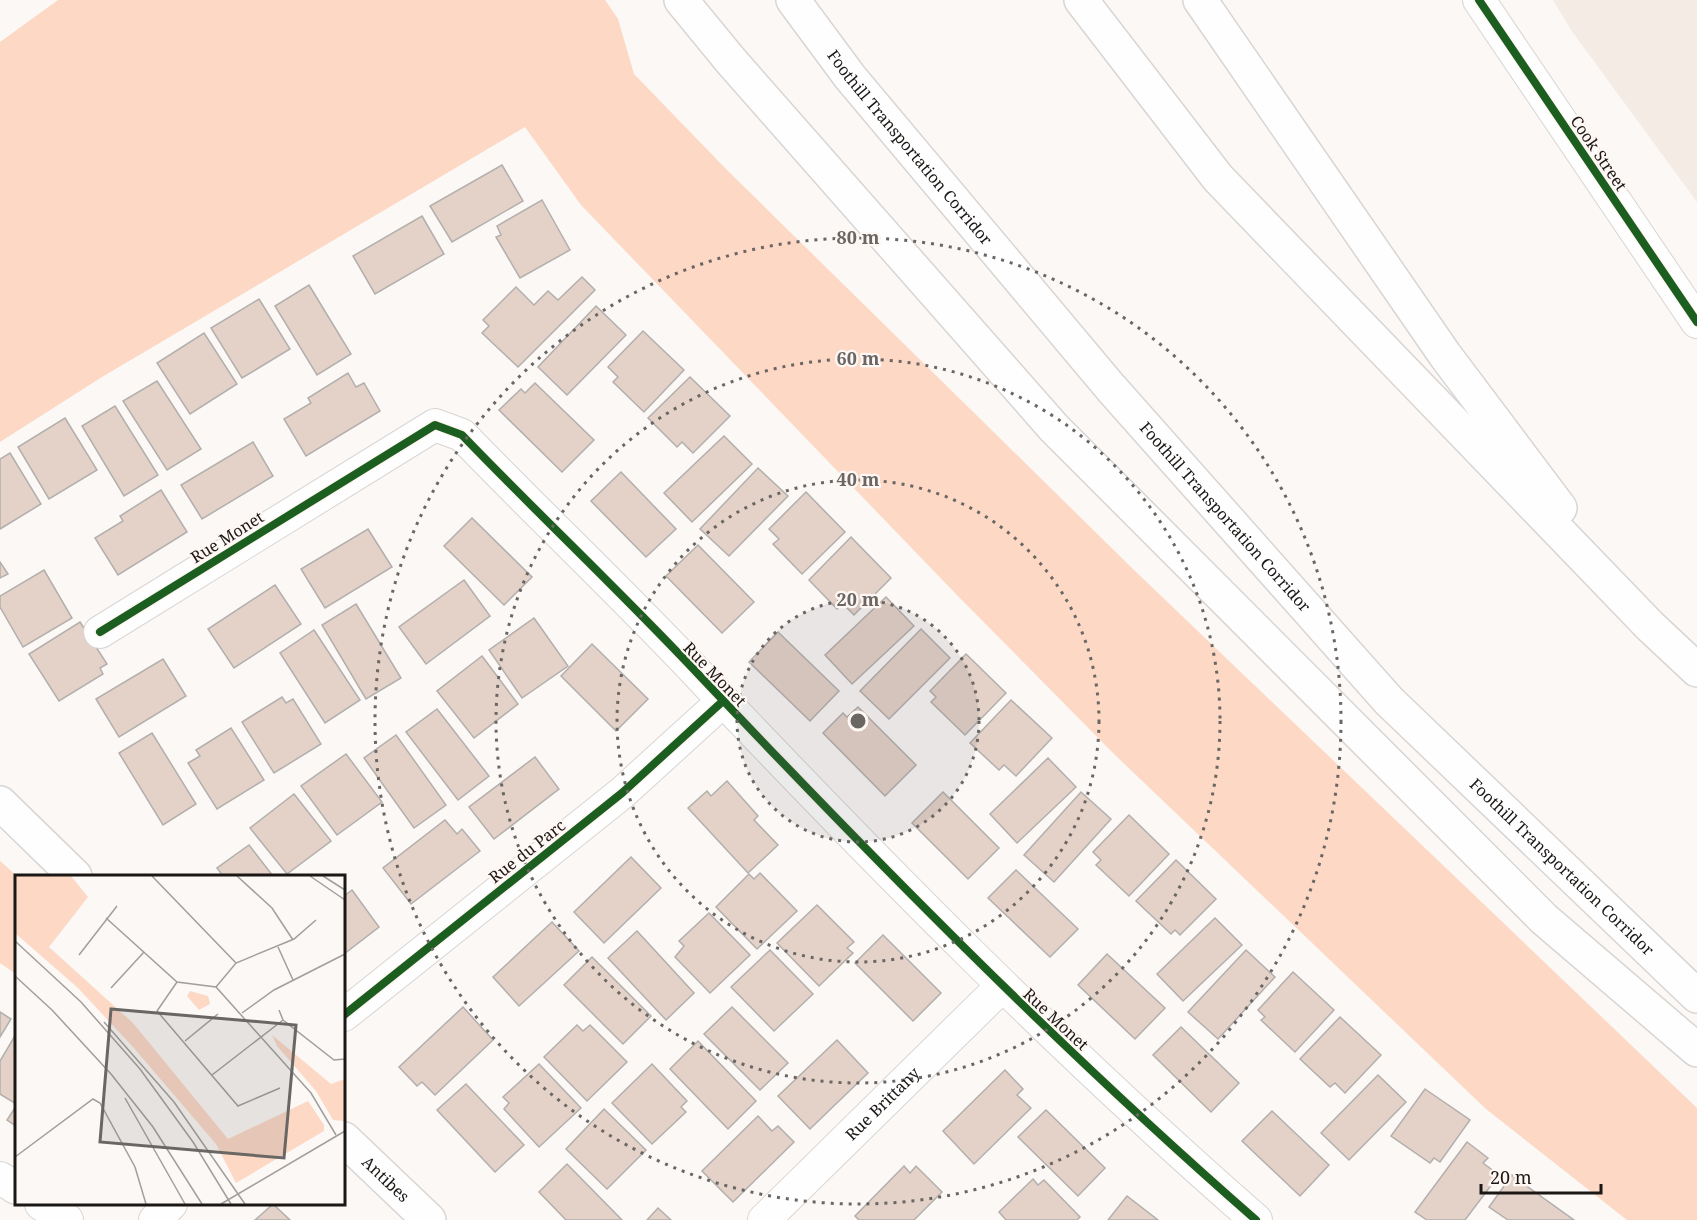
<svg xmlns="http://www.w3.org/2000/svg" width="1697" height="1220" font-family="'Noto Serif',serif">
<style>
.built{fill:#f5ebe5}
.green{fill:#fcd8c5}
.building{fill:#e4d2c8;stroke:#b2afad;stroke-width:1.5}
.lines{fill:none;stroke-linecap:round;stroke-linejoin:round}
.minor-casing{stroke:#d8d5d3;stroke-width:34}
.tertiary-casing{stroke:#d8d5d3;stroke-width:36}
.motorway-casing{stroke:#d8d5d3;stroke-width:36}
.minor{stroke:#fefefe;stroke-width:32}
.tertiary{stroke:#fefefe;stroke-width:33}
.motorway{stroke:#fefefe;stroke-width:33}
.cycleway-casing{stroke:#fef7f3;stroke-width:11}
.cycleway{stroke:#1b5e20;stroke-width:8}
.ring{fill:none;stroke:#696664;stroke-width:3;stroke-dasharray:3 6}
.labels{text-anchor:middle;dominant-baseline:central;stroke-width:4.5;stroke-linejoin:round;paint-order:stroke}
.street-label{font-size:16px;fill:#1a1715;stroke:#fef7f3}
.inset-road{fill:none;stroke:#a19e9c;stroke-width:1.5}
.view{fill:#696664;fill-opacity:0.15;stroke:#696664;stroke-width:3}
.inset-edge{fill:none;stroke:#1a1715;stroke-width:3}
.centre{fill:#696664;stroke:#fef7f3;stroke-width:3}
.ring-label{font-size:18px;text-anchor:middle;font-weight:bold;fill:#696664;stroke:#fef7f3;stroke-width:4.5;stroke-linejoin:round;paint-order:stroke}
</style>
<rect width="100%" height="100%" fill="#fbf8f6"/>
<polygon class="built" points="1553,0 1697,0 1697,202 1571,30"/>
<g class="green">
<polygon points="58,0 605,0 618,19 634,74 727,170 1135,571 1697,1108 1697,1220 1627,1220 1486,1109 1114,754 954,592 581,205 525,127 102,377 0,442 0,42"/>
<polygon points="0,861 17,876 16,974 0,963"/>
</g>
<g class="building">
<polygon points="502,165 523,201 452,242 430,206"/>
<polygon points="542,200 570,250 520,278 496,237 501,235 497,226"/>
<polygon points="422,216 444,254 375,294 353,256"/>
<polygon points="582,277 595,290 518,367 482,333 489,326 483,320 516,287 534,305 548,291 558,300"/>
<polygon points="309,285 351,354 317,375 275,306"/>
<polygon points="259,299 290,349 242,378 211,328"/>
<polygon points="596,306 626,335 567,395 538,367"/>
<polygon points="643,331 684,370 644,412 613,382 618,377 608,367"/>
<polygon points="204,333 237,384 190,414 157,363"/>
<polygon points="348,373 356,387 364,383 380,411 306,456 284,419 311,403 308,398"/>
<polygon points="690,377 730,416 693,453 682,442 677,447 648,418"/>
<polygon points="157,381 201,449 167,470 123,401"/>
<polygon points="535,383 594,440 562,472 499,410 521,389 525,393"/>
<polygon points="115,406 158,475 124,496 82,426"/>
<polygon points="65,418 97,470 49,499 18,447"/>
<polygon points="724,436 752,464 692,522 664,493"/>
<polygon points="253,442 273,476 202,519 181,485"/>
<polygon points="10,453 41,504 0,529 0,459"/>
<polygon points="758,468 788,496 729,556 700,529"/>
<polygon points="621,472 676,529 646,557 591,501"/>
<polygon points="161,490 187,532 118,575 95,538 123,521 120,516"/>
<polygon points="806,492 845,532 802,574 773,544 779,539 769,529"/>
<polygon points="472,518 532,577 504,605 444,546"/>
<polygon points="368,529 392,567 325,608 301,569"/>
<polygon points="851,537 891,578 854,615 843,604 837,609 809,580"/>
<polygon points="698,545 754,602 722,633 666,576"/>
<polygon points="0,562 8,574 0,578"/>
<polygon points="44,570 72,618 23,647 0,607 0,596"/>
<polygon points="464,580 490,616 426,664 399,627"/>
<polygon points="275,585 301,624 234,668 208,629"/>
<polygon points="886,597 914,626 852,684 825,655"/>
<polygon points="356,604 401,678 366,699 322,625"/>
<polygon points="534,618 568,666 522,698 489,650"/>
<polygon points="80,622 107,664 100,668 103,674 59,701 29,654"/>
<polygon points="921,629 950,658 889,719 860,691"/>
<polygon points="314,630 360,700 325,723 280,653"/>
<polygon points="778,632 839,691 810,721 749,662"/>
<polygon points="592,644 648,699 616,731 561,676"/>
<polygon points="966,654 1006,693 965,735 931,702 936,697 930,691"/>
<polygon points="482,656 518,704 474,738 437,691"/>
<polygon points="163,659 186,696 119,737 96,699"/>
<polygon points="282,697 286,703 293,699 321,744 274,773 242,722"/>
<polygon points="1011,700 1052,738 1016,776 1004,765 999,770 970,743"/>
<polygon points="858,707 916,765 885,796 823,733 843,713 847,717"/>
<polygon points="437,709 489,776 458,800 406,732"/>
<polygon points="231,728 264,780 217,809 188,763 200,756 196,750"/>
<polygon points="152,733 196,804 163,825 119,753"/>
<polygon points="396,735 446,805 414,828 364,758"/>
<polygon points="346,754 382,802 337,835 301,786"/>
<polygon points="535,757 559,789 494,839 469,807"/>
<polygon points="1048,758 1076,787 1017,843 990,814"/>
<polygon points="727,781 758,816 754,820 778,845 748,873 688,808 707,791 711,796"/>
<polygon points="943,792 999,848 968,879 912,823"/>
<polygon points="1081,792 1111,819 1054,882 1024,855"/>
<polygon points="294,794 331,841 287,874 250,828"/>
<polygon points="1129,815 1169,854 1129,896 1096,865 1101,860 1093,852"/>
<polygon points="445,820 457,834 462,829 480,851 411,904 383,868"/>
<polygon points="249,845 273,876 223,876 217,868"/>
<polygon points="631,857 661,888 604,943 574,912"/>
<polygon points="1176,860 1216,899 1180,935 1175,930 1171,934 1136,901"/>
<polygon points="1016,870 1078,929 1050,957 988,898"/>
<polygon points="760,873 797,911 757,949 716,907 749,874 754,879"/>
<polygon points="352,890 379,927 344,954 344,896"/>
<polygon points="817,905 854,942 847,948 853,953 819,986 777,943"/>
<polygon points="709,913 750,955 710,993 675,957 684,946 679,941"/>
<polygon points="1215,918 1242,945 1183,1001 1157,974"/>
<polygon points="552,922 579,951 519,1006 493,977"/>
<polygon points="637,931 694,993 666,1020 608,958"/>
<polygon points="883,935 941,993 913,1021 855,963"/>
<polygon points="770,950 813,994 774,1031 731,987"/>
<polygon points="1246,950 1275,977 1218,1039 1188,1012"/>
<polygon points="1107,954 1165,1008 1135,1039 1078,985"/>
<polygon points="592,957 651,1016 623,1044 564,985"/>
<polygon points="1293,972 1334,1010 1295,1052 1261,1020 1265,1017 1258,1010"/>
<polygon points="463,1007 493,1040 435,1095 422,1082 417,1086 399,1067"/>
<polygon points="732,1007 788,1063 760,1090 704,1034"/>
<polygon points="0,1012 11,1019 0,1037"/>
<polygon points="1340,1017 1381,1055 1345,1093 1335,1083 1330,1087 1300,1059"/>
<polygon points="577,1025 583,1031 590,1025 627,1062 587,1101 544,1057"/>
<polygon points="1181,1027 1239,1083 1211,1112 1153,1055"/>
<polygon points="16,1034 16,1104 0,1094 0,1061"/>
<polygon points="837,1040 868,1073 810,1129 778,1096"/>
<polygon points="698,1041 756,1101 728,1129 670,1069"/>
<polygon points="539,1064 581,1108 539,1147 504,1109 509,1103 503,1097"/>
<polygon points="652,1064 687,1101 681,1107 686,1112 652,1144 612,1103"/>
<polygon points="1005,1070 1023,1089 1017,1095 1031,1108 974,1164 943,1131"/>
<polygon points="1378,1075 1406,1102 1349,1160 1321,1133"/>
<polygon points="466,1084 524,1145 495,1172 437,1110"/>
<polygon points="1425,1089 1470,1120 1440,1162 1434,1158 1430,1163 1391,1136"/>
<polygon points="16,1106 16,1126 7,1120"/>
<polygon points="604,1109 646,1150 607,1189 566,1149"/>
<polygon points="1046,1110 1105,1168 1078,1196 1018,1137"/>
<polygon points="1272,1111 1329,1165 1300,1196 1242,1141"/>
<polygon points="758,1116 772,1131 778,1126 794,1142 733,1202 702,1171"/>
<polygon points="1467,1142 1488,1158 1483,1163 1499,1175 1465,1220 1427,1220 1415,1212"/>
<polygon points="567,1164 622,1220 566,1220 539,1192"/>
<polygon points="904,1166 910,1173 916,1166 942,1192 914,1220 859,1220 855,1216"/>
<polygon points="1512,1175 1514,1177 1574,1220 1508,1220 1489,1207"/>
<polygon points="1033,1179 1038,1185 1044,1180 1080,1217 1077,1220 1006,1220 999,1212"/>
<polygon points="1127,1196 1158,1220 1108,1220"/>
<polygon points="273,1204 290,1220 255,1220"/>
<polygon points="658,1208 671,1220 647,1220"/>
</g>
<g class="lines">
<defs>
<g id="minor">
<polyline points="1479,0 1697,322"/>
<path d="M100,632L435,425L462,435C540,516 622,593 699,675C878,864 1060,1049 1256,1220"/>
<polyline points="344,1015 622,793 723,701"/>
<polyline points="0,1178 16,1188"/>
<polyline points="41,1204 67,1220"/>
<polyline points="155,1220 171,1204"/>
<path id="s1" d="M764,1220L1001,987"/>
</g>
<g id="tertiary">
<polyline points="0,803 75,876"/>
<path id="s2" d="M344,1139L429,1220"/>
</g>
<g id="motorway">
<polyline points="681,0 731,61 1054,428 1544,919 1697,1050"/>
<path id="s3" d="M793,0L850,77L1111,388L1389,701L1697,996"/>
<polyline points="1081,0 1218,178 1650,626 1697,670"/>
<polyline points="1200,0 1445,355 1560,508"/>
</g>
</defs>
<use href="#minor" class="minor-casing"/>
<use href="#tertiary" class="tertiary-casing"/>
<use href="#motorway" class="motorway-casing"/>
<use href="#minor" class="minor"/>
<use href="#tertiary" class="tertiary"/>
<use href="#motorway" class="motorway"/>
<defs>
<g id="cycleway">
<polyline points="1479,0 1697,322"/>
<path d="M100,632L435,425L462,435C540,516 622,593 699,675C878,864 1060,1049 1256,1220"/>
<polyline points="344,1015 622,793 723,701"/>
</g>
</defs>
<use href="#cycleway" class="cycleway-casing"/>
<use href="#cycleway" class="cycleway"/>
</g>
<circle cx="858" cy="721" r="121" fill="#696664" fill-opacity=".12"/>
<g class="ring">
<circle cx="858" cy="721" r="121"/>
<circle cx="858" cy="721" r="241"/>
<circle cx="858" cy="721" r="362"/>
<circle cx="858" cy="721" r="483"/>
</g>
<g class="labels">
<g class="street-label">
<text stroke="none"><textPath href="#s3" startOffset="188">Foothill Transportation Corridor</textPath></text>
<text transform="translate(1599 153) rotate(56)">Cook Street</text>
<text stroke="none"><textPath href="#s3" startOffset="674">Foothill Transportation Corridor</textPath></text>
<text transform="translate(227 537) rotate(-32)">Rue Monet</text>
<text transform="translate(715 674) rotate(46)">Rue Monet</text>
<text transform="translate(527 851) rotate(-38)">Rue du Parc</text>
<text stroke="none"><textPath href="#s3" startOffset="1160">Foothill Transportation Corridor</textPath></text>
<text transform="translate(1056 1019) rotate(43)">Rue Monet</text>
<text stroke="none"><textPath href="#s1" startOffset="166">Rue Brittany</textPath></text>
<text stroke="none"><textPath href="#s2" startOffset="58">Antibes</textPath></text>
</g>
</g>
<g transform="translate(15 875)">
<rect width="330" height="330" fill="#fbf8f6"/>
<path d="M0,1H56L73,22L34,72L118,148L213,264L293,226L309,250V256L221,308L201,269L118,172L63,113L0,58ZM175,116L193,121L195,129L184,135L172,121ZM257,160L316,209L330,204V246L318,245L301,216L262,171Z" fill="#fcd8c5"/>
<path class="inset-road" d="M137,1L221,88M222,1L257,33L278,65M295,1L330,25M308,1L330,15M91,43L162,107L201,112L296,218L321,260M0,66L66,127L125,194L178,267L216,329M263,72L278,105M64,80L102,31M0,101L37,135L96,199L138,252L187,329M162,107L142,136L223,231L265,213M201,112L221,88L279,64L301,45M96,113L129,77M264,135L268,145L319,185L330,184M227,138L259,115L330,79M89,147L159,227L230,329M170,166L203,139M197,200L268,145M110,223L170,329M0,282L78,224L85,228L120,292L131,329M206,329L330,256"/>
<path class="view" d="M96,134L281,150L269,283L85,267Z"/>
<rect width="330" height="330" class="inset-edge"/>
</g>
<circle cx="858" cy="721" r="9" class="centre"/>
<g class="ring-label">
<text x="858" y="244">80 m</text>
<text x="858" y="365">60 m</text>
<text x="858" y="486">40 m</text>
<text x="858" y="606">20 m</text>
</g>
<path d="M1481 1184v9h120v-9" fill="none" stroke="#1a1715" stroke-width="3"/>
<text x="1490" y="1184" font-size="18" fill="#1a1715" stroke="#fef7f3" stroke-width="4.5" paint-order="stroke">20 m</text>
</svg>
